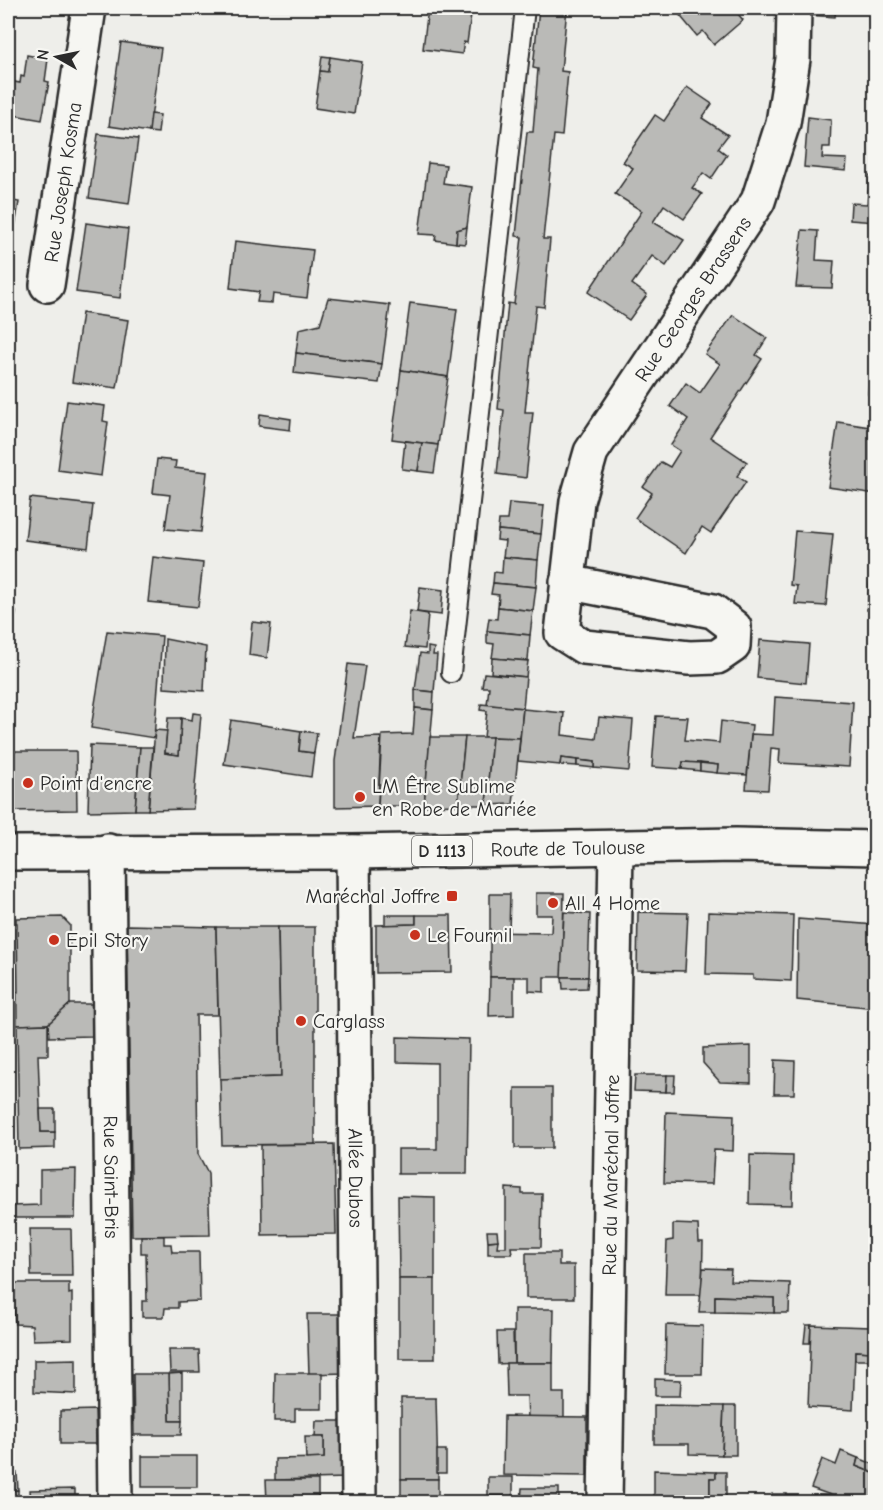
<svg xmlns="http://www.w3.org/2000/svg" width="883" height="1510" font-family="'Comic Neue',sans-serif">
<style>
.building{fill:#babab7;stroke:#2b2b2b;stroke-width:1.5}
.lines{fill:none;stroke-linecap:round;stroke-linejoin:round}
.lane-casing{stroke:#2b2b2b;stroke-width:22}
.street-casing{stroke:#2b2b2b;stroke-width:38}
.primary-casing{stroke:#2b2b2b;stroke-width:38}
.lane{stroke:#f6f6f2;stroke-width:18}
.street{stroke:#f6f6f2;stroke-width:33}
.primary{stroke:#f6f6f2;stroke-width:33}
.poi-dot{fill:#c8321e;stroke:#f6f6f2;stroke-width:2}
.labels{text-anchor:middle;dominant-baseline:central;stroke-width:4.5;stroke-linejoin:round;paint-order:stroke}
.shield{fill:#f6f6f2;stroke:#686867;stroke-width:1.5}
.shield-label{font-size:18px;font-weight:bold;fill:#2b2b2b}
.street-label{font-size:20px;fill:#2b2b2b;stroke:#f6f6f2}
.poi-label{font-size:20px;fill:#2b2b2b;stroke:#f6f6f2;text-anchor:start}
</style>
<rect width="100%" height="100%" fill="#eeeeea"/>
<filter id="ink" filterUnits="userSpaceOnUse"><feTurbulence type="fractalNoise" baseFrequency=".0167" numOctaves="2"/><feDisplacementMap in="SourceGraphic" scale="12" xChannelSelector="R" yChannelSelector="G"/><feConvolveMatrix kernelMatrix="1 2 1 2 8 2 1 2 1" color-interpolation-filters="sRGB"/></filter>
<g filter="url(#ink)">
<g class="building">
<polygon points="428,8 472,8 467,43 464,42 462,54 423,49"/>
<polygon points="539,8 567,8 561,71 568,72 562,136 554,135 543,239 550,239 544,307 536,306 525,412 533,412 526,478 497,474 504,410 498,409 508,303 514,304 522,237 516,236 527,132 533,132 538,69 533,68"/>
<polygon points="683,8 733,8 743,20 714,45 703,31 697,36 677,12"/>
<polygon points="810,8 836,8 835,17 809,15"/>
<polygon points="121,42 161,48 149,132 109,126"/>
<polygon points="27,55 48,59 45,81 49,82 42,120 14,115 14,108 8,107 9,81 20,83 21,76 24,77"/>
<polygon points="322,56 330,57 328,72 320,71"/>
<polygon points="330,57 362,62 354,114 315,108 320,71 328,72"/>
<polygon points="687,87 712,104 702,118 728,135 718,148 727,155 711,179 703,173 692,188 702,194 684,219 664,205 653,222 684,240 666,266 652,256 632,284 647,295 629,320 588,292 642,211 615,194 633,168 623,162 655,115 664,121"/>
<polygon points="151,114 160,115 158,133 149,132"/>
<polygon points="808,117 831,120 830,147 823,147 822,158 847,159 846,171 804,167"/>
<polygon points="98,134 138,139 129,204 89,198"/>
<polygon points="428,163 446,165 443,183 472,187 467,227 457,230 456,243 435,240 436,235 419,234"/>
<polygon points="870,176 876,176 876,222 850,220 851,203 867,204"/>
<polygon points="8,200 19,202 11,251 8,251"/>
<polygon points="86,223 128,229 120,298 76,292"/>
<polygon points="467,227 465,244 456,243 457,230"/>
<polygon points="802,230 818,231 816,260 834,261 832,288 796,287"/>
<polygon points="235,241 313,250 307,298 273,294 272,303 257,302 259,292 230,288"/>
<polygon points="328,298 390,305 382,364 296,353 299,329 320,324"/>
<polygon points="410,303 457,309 448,377 401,370"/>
<polygon points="82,313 128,320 117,388 72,382"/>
<polygon points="733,315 767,338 756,355 762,359 710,437 747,462 737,476 746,482 711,533 702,527 686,553 635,518 652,493 643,487 661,462 670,467 680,451 671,445 688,419 670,406 686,383 700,393 720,364 705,354"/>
<polygon points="874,326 876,326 876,395 868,394"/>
<polygon points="296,353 382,364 379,383 294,373"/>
<polygon points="401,370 448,377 438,445 392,439"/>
<polygon points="67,401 105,406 103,421 108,422 101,476 58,470"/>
<polygon points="260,414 291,419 290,430 259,426"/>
<polygon points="838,422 876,428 876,494 828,487"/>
<polygon points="405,441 422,443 418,471 402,469"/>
<polygon points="422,443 438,445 434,473 418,471"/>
<polygon points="157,459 176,461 175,468 207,472 201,532 165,529 170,495 153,493"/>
<polygon points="30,498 93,505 88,548 25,540"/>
<polygon points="509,503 544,506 541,534 498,530 499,520 507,520"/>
<polygon points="875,523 876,523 876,565 871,565"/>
<polygon points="498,530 541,534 538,560 503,557 505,541 497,540"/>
<polygon points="795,531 833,534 826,606 795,604 797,586 790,585"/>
<polygon points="153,557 203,563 198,607 148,602"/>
<polygon points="503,557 538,560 536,587 493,583 494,572 502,573"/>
<polygon points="870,577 876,578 876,611 867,610"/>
<polygon points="493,583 536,587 533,611 498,607 499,595 491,594"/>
<polygon points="420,587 443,590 441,615 417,612"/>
<polygon points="498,607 533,611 530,635 487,631 489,618 497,619"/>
<polygon points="8,611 16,612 12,640 8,640"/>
<polygon points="410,611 428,614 425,649 405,647"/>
<polygon points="252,622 271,624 267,658 249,655"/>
<polygon points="107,631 162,636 154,738 91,728"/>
<polygon points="487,631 530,635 528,661 492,658 494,644 487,643"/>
<polygon points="165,639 206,647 204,691 164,688"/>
<polygon points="760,640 809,644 806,683 757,678"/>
<polygon points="428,647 434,648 433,655 437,655 434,692 415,690 420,653 428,654"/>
<polygon points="492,658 528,661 526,677 491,673"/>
<polygon points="348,664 365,666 354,738 381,737 378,806 335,807 335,761"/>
<polygon points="484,673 526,677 523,708 487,705 489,687 482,687"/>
<polygon points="415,690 434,692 433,710 415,708"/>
<polygon points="775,697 853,702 849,767 779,763 780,749 771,748 768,790 746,789 751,734 773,735"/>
<polygon points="481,704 523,708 520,738 484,737 487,711 480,710"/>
<polygon points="415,708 433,710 424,806 378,806 382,735 413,734"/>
<polygon points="523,709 564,713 562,735 596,739 599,717 633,720 629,771 594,768 594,762 577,760 561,758 560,765 518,761"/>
<polygon points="193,713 201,714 193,809 148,810 155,730 167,731 165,753 179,755 181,718 192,720"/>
<polygon points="656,716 688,717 685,740 719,743 721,721 752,725 747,775 717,773 718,765 683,762 682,769 652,767"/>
<polygon points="168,718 181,718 179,755 165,753"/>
<polygon points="231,720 301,731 299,751 314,753 311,777 224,764"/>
<polygon points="301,731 317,733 314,753 299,751"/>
<polygon points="430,737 465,737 458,805 424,806"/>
<polygon points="465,737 492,737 486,805 458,805"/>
<polygon points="492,737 520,738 513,804 486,805"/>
<polygon points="90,745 140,747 135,810 88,811"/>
<polygon points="140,747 153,747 148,810 135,810"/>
<polygon points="8,751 76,751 77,810 8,811"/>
<polygon points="561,758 577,760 577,766 560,765"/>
<polygon points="577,760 594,762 594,768 577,766"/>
<polygon points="683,762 700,763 700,771 682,769"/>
<polygon points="700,763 718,765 717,773 700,771"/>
<polygon points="536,893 564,893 562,977 544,977 544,992 529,991 529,977 490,977 490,932 551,933 552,915 536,915"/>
<polygon points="490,894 510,894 509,933 490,932"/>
<polygon points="564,912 590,914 588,977 561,977"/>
<polygon points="638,912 688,913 685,971 637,970"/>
<polygon points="708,912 793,915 791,981 753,979 753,975 706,974"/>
<polygon points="385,915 416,915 416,924 385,925"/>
<polygon points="416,915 451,915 452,972 376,973 376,925 416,924"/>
<polygon points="62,917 70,925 70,1004 48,1024 17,1025 16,918"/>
<polygon points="798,919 876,925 876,1008 797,1000"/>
<polygon points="8,923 17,923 18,992 8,992"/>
<polygon points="127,925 216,927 218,1015 196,1015 198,1154 208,1173 210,1235 132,1236"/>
<polygon points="216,927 278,927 281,1077 220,1079"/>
<polygon points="278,927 315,927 315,1144 222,1145 220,1079 281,1077"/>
<polygon points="490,977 514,977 514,1015 489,1016"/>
<polygon points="562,977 588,977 587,988 563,989"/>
<polygon points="70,1004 92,1004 92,1036 49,1037 48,1024"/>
<polygon points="48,1024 48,1055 38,1055 41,1132 55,1132 55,1148 19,1149 17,1025"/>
<polygon points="397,1037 469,1039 467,1174 398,1174 398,1149 437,1149 437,1063 397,1062"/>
<polygon points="751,1046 751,1083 720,1082 703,1063 703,1048"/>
<polygon points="775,1060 795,1061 794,1094 774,1094"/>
<polygon points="635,1075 667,1075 666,1092 634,1091"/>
<polygon points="667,1075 675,1075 674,1092 666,1092"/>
<rect x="515" y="1088" width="37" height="60"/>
<polygon points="40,1109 55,1109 55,1132 41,1132"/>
<polygon points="666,1112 734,1115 733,1151 714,1150 712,1184 664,1183"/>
<polygon points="334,1144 336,1234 262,1235 261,1145"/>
<polygon points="750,1155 793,1156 792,1205 749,1204"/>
<polygon points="76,1169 75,1218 11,1218 11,1206 40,1205 40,1170"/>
<polygon points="506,1188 522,1189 522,1194 542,1194 541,1247 511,1247 512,1254 488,1254 488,1241 498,1240 497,1247 506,1247"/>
<polygon points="398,1196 435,1197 435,1279 399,1279"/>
<polygon points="673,1224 698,1225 699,1242 703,1242 702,1295 665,1295 667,1241 673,1240"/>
<polygon points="30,1229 71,1229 72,1276 31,1276"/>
<polygon points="487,1231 497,1231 498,1240 488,1241"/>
<polygon points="141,1236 164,1236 164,1244 171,1244 172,1252 199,1252 200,1301 178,1302 178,1308 165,1308 164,1317 142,1317 142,1301 147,1301 146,1253 141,1253"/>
<polygon points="526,1253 559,1253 559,1265 574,1265 574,1298 526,1298"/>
<polygon points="703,1268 731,1269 730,1281 790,1283 789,1313 774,1313 774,1298 715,1296 715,1312 699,1312"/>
<rect x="399" y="1279" width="36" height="80"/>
<polygon points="13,1283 69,1283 69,1294 72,1293 72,1339 33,1340 32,1325 15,1324"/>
<polygon points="715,1296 774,1298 774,1313 715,1312"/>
<polygon points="514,1309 554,1309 553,1363 514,1363"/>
<polygon points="307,1314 343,1314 345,1373 309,1374"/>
<polygon points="666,1325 703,1326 702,1374 665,1374"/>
<polygon points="806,1325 811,1325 810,1343 804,1343"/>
<polygon points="811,1325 871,1327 870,1352 855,1351 853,1410 808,1407"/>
<polygon points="497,1332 513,1332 514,1363 498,1364"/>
<polygon points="169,1350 199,1350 200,1372 170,1372"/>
<polygon points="855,1351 870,1352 869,1360 855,1360"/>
<polygon points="76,1359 76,1394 34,1392 34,1360"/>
<polygon points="506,1363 553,1363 553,1393 564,1393 564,1417 528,1418 527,1396 507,1396"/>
<polygon points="182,1373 182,1421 170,1421 169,1374"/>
<polygon points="275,1373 322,1373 322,1409 295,1409 295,1421 274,1421"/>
<polygon points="133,1374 169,1374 170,1421 182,1421 181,1435 134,1435"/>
<polygon points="655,1379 681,1380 680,1396 655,1396"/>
<polygon points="401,1398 436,1398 438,1479 401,1479"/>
<polygon points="654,1405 724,1406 722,1455 689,1454 689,1444 654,1444"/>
<polygon points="724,1406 736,1406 736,1455 722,1455"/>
<polygon points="95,1410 96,1444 60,1444 60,1411"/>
<polygon points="504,1416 587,1417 587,1476 503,1475"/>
<polygon points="316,1421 344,1421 345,1478 275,1480 275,1459 324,1458 324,1437 315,1437"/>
<polygon points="305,1437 324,1437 324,1458 306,1459"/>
<rect x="437" y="1450" width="9" height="23"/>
<polygon points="841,1451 858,1458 856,1466 876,1474 876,1502 850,1502 811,1488 822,1459 836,1465"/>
<rect x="142" y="1456" width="55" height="31"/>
<polygon points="858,1458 876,1465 876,1474 856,1466"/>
<polygon points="654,1470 716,1472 716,1478 710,1478 710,1502 654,1502"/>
<polygon points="716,1472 726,1472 726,1502 710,1502 710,1478 716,1478"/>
<polygon points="8,1473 17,1473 18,1490 8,1491"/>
<rect x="488" y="1477" width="25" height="19"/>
<rect x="401" y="1479" width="37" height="23"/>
<polygon points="266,1480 318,1480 318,1502 267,1502"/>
<polygon points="522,1488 559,1488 559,1502 521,1502"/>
<polygon points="75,1489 75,1502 31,1502 30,1490"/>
<polygon points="18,1490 18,1502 8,1502 8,1491"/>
<rect x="772" y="1494" width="15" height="8"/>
<polygon points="488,1496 503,1496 503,1502 487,1502"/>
<polygon points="202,1498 202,1501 218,1502 151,1502 151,1499"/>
</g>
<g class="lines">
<defs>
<polyline id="lane" points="451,673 525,8"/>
<g id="street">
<path id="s1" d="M47,285L89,8"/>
<path id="s2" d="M567,582L713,611L734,627L733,646L717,657L689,658L584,647L562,633L577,501L591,452L758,201L783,123L793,59L794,8"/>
<path id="s3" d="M108,851L115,1502"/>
<path id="s4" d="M353,852L359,1502"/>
<path id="s5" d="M605,1502L616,848"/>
</g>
<g id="primary">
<path id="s6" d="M8,853L353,852L736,845L876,848"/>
</g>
</defs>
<use href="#lane" class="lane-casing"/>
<use href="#street" class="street-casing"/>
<use href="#primary" class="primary-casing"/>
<use href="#lane" class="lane"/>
<use href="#street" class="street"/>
<use href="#primary" class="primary"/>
</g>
</g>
<g class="poi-dot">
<circle cx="28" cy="783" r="6"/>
<circle cx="360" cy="797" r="6"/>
<rect x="446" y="890" width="12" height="12" rx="3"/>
<circle cx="553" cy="903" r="6"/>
<circle cx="415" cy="935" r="6"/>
<circle cx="54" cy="940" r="6"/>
<circle cx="301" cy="1021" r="6"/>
</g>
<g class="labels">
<rect class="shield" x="412" y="836" width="60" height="30" rx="4.5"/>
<g class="shield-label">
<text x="442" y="851">D 1113</text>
</g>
<g class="street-label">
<text stroke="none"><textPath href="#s1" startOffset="104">Rue Joseph Kosma</textPath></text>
<text stroke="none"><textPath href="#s2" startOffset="741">Rue Georges Brassens</textPath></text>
<text stroke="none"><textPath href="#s6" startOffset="560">Route de Toulouse</textPath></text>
<text stroke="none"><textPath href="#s5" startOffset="327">Rue du Maréchal Joffre</textPath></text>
<text stroke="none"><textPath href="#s3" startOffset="326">Rue Saint-Bris</textPath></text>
<text stroke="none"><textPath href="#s4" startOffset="326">Allée Dubos</textPath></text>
</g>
<g class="poi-label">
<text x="40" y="783">Point d'encre</text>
<text x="372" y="786">LM Être Sublime<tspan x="372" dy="23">en Robe de Mariée</tspan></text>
<text x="440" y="896" text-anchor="end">Maréchal Joffre</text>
<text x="565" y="903">All 4 Home</text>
<text x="427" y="935">Le Fournil</text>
<text x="66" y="940">Epil Story</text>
<text x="313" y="1021">Carglass</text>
</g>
</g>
<rect width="883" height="1510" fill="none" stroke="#f6f6f2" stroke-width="30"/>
<rect x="15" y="15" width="853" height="1480" fill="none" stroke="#2b2b2b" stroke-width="2" filter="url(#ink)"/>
<g transform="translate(57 57) rotate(279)" stroke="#f6f6f2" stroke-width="4.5" paint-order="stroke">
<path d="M0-4.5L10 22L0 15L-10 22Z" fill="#2b2b2b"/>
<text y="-9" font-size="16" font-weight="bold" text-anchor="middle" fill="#2b2b2b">N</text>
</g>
</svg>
